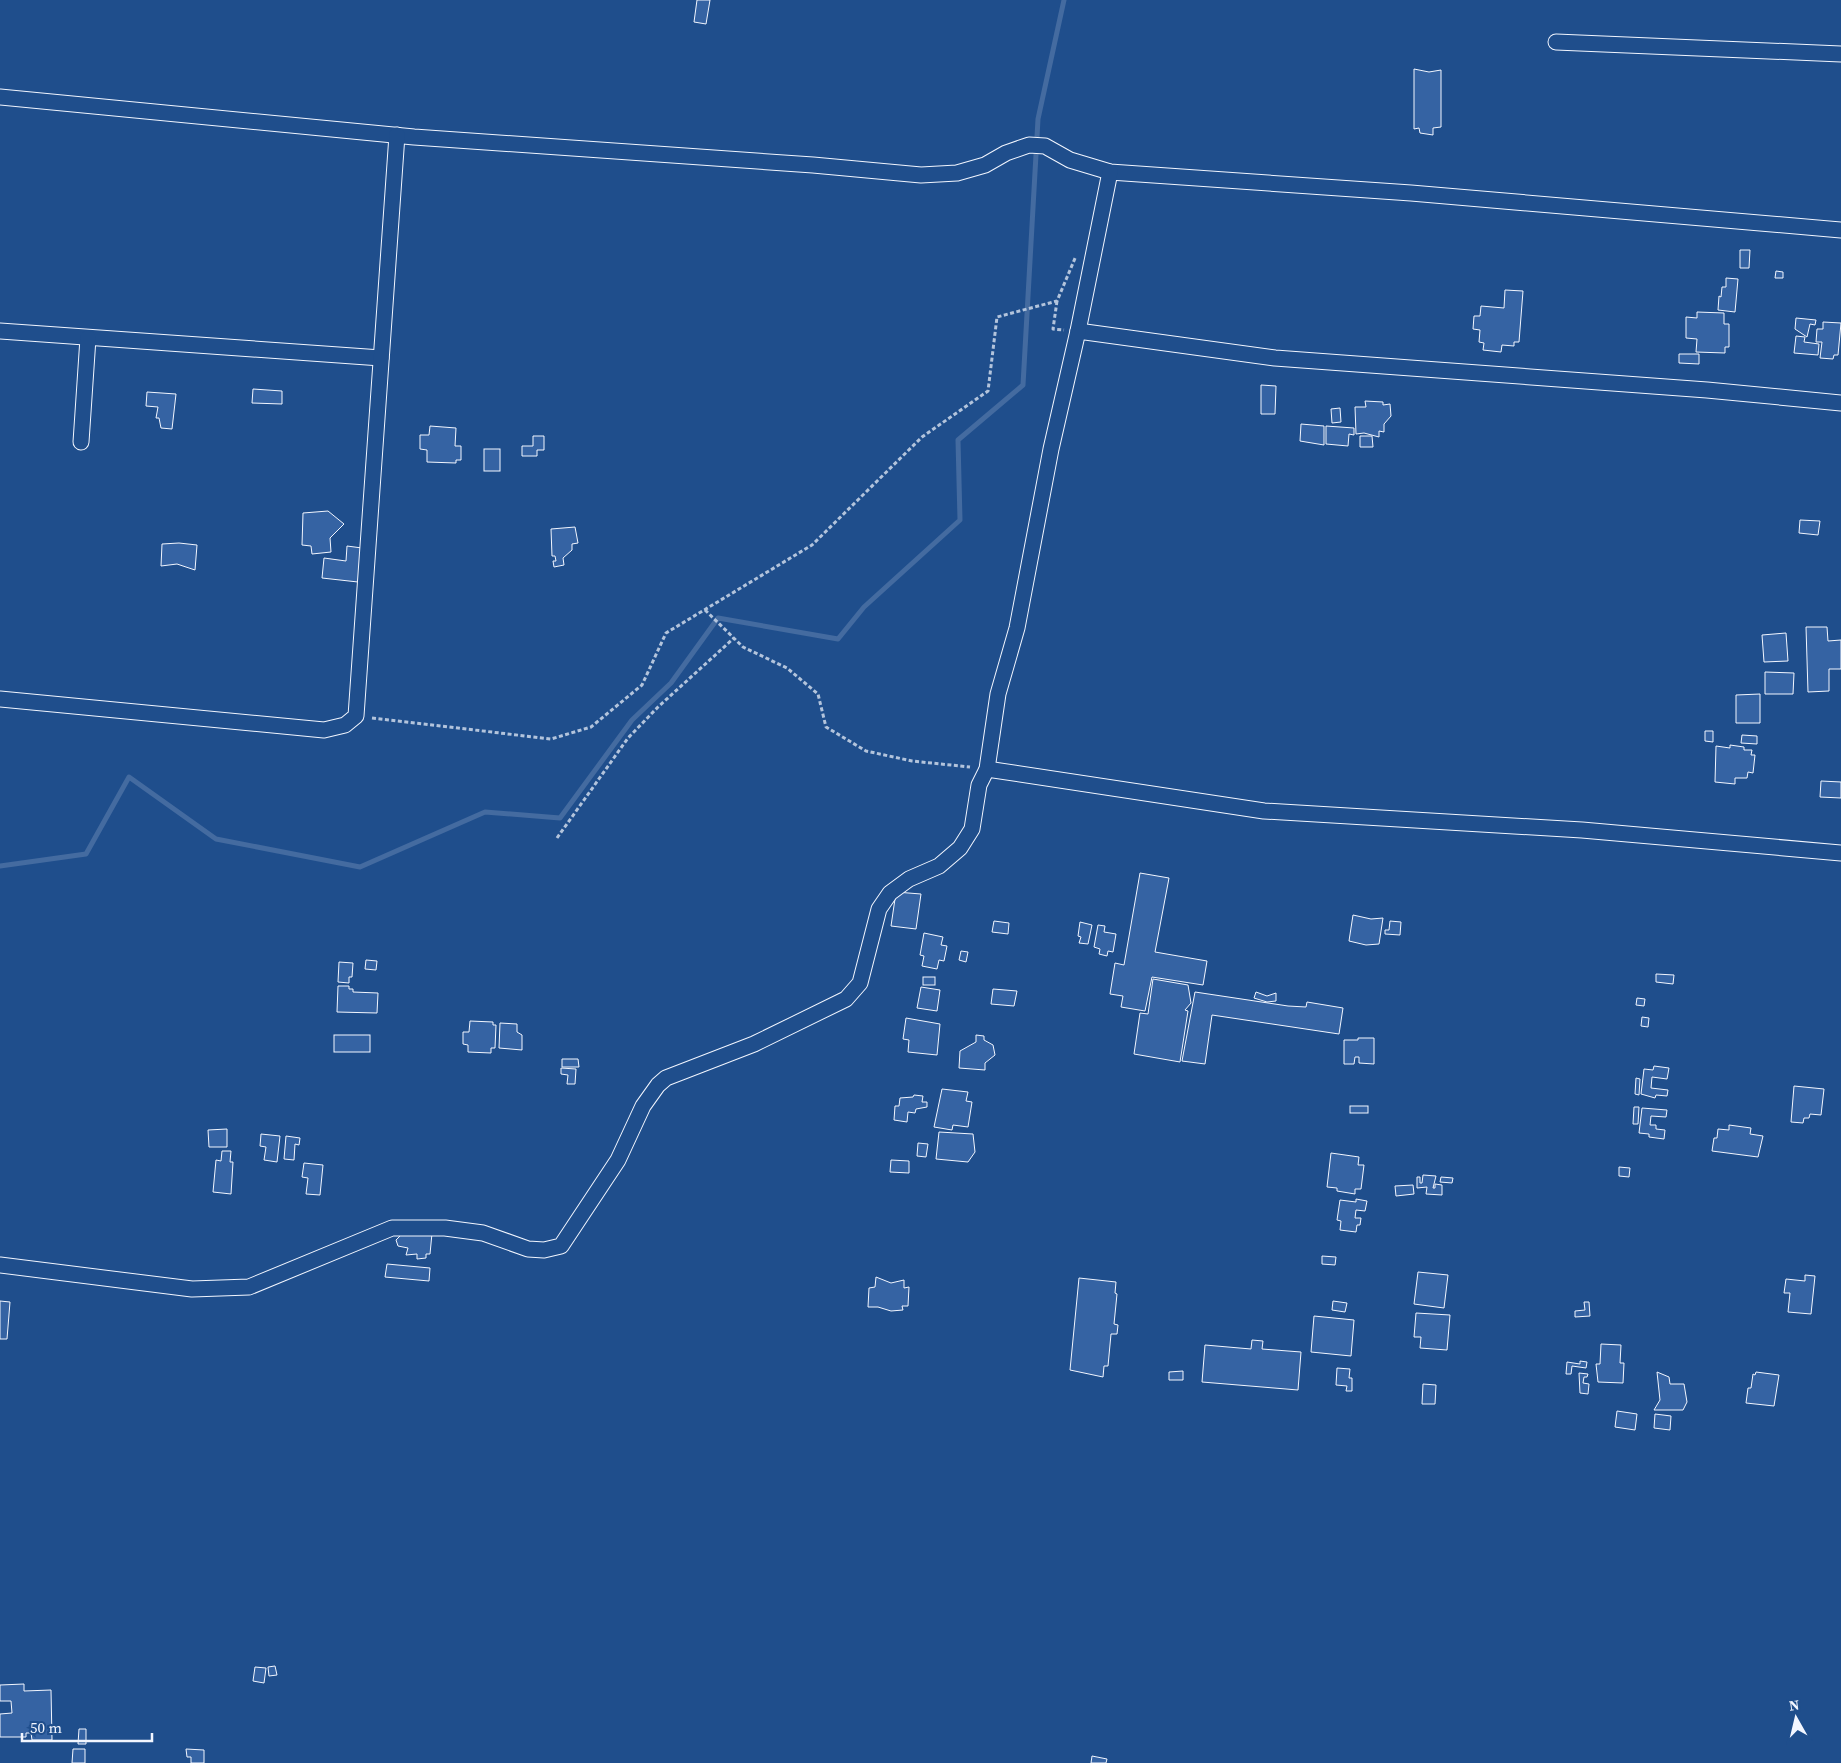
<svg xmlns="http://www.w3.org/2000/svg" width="1841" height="1763" font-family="'Source Serif 4',serif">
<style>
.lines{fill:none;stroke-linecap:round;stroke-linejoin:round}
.stream{stroke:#446ba0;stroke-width:5}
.building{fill:#3563a3;stroke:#f2f6ff}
.minor-casing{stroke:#f2f6ff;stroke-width:17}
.path{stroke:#b3c4dc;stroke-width:3;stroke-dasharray:4 2.5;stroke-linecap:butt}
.minor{stroke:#1f4e8c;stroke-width:15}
</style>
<rect width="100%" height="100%" fill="#1f4e8c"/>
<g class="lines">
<polyline class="stream" points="0,866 86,854 129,777 216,839 360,867 485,812 560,818 632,720 671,683 718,618 838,639 864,607 960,520 958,440 1023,385 1038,119 1064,0"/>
</g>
<g class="building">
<polygon points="697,0 710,0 706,24 694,22"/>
<polygon points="1414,69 1429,72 1441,70 1441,127 1433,128 1433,135 1420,133 1419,128 1414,129"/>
<polygon points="1740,250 1750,250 1749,268 1740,268"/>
<polygon points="1776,271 1783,272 1783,278 1775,278"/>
<polygon points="1726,278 1738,279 1735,312 1718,310 1719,296 1721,297 1722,287 1726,287"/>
<polygon points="1505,290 1523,291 1519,342 1514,342 1514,346 1502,345 1501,352 1483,350 1484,343 1479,342 1480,330 1473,329 1474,316 1480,316 1481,306 1504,308"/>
<polygon points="1697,312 1724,313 1724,324 1729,324 1729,347 1725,347 1725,353 1696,352 1697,339 1686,338 1686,317 1697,318"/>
<polygon points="1796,318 1816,320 1815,325 1810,324 1807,337 1795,329"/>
<polygon points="1823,322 1841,323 1838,355 1834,355 1833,359 1820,358 1822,342 1816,342 1817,329 1823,329"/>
<polygon points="1796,336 1805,337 1804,342 1819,344 1818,355 1794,353"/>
<polygon points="1679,354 1699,354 1699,364 1679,363"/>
<polygon points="1261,385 1276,386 1275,414 1261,414"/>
<polygon points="253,389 282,391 282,404 252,403"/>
<polygon points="147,392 176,394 172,429 161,428 159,418 156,418 158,407 146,406"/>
<polygon points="1365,401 1383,402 1383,405 1390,404 1391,416 1384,424 1384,432 1379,431 1379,437 1364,433 1356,434 1355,407 1366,407"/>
<polygon points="1340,408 1341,422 1332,423 1331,409"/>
<polygon points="1301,424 1324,426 1324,445 1300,441"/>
<polygon points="430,426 456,428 455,446 461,446 461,460 456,460 456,463 427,462 427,450 420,449 420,435 429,435"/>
<polygon points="1326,426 1354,428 1354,435 1349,434 1348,446 1326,444"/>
<polygon points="533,436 544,436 544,450 537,450 537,456 522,456 522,446 533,446"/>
<polygon points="1360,436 1372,436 1373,447 1360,447"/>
<rect x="484" y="449" width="16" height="22"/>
<polygon points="328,511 344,524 330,538 331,552 312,554 311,546 302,545 303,513"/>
<polygon points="1800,520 1820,521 1818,535 1799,533"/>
<polygon points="575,527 578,543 572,544 572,550 563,558 564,565 554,567 553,561 556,561 555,556 552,556 551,529"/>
<polygon points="179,543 197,545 195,570 177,564 161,566 162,544"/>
<polygon points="347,546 362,548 358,582 322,578 324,558 346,561"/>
<polygon points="1806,627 1827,627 1828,641 1841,640 1841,669 1829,669 1829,691 1808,692"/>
<polygon points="1786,633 1788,661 1764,662 1762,635"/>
<polygon points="1765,672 1794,673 1793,694 1765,694"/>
<polygon points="1760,694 1760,723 1736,723 1736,695"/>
<polygon points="1705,731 1713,731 1713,742 1705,741"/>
<polygon points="1742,735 1757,736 1757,744 1741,743"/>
<polygon points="1730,745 1744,747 1744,750 1752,750 1751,755 1755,755 1753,773 1748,772 1747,778 1735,778 1735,784 1715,782 1716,746 1730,748"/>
<polygon points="1821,781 1841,782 1841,798 1820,797"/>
<polygon points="1140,873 1169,878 1155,952 1207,961 1203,985 1152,977 1145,1011 1121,1007 1123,996 1110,994 1115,963 1124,965"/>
<polygon points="896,892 921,894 916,929 891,926"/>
<polygon points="1353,915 1371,919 1383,918 1379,944 1366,945 1349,941"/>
<polygon points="994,921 1009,923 1008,934 992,932"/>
<polygon points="1390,921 1401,922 1400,935 1385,934 1385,930 1389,930"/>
<polygon points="1080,922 1092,925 1088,944 1079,943 1081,937 1078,936"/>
<polygon points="1098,925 1105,926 1104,932 1116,934 1113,952 1108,951 1107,956 1099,954 1100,949 1094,947"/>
<polygon points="924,933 943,937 941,945 947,946 944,961 939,960 937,969 922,966 924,956 920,955"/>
<polygon points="961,951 968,952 966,962 959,960"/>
<polygon points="366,960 377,961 376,970 365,969"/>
<polygon points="339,962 353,963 352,977 349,977 349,983 338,982"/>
<polygon points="1656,974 1674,975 1673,984 1656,982"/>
<rect x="923" y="977" width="12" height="8"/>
<polygon points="1153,979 1188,985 1191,1003 1185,1010 1188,1011 1180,1062 1134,1054 1140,1013 1148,1014"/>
<polygon points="338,986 349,986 349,989 353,989 353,992 378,993 377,1013 337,1012"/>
<polygon points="921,987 940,990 937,1011 917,1008"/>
<polygon points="993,989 1017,991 1014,1006 991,1004"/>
<polygon points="1195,992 1288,1006 1306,1007 1307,1002 1343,1008 1339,1034 1212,1015 1205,1064 1182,1061"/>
<polygon points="1256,992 1267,996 1276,993 1276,1001 1267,1002 1254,998"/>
<polygon points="1637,998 1645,999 1644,1006 1636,1005"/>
<polygon points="1642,1017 1649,1018 1648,1027 1641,1026"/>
<polygon points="906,1018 940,1024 937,1055 908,1052 909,1040 903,1039"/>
<polygon points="470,1021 493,1022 493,1025 496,1025 495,1048 491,1048 491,1053 468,1052 468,1045 463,1044 463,1032 469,1032"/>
<polygon points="500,1023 517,1024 517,1032 522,1035 522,1050 499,1048"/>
<rect x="334" y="1035" width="36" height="17"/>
<polygon points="976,1035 984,1036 984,1040 993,1045 995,1055 985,1063 985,1070 959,1068 960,1051 976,1042"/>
<polygon points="1358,1038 1374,1038 1374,1064 1359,1063 1359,1057 1355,1057 1354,1064 1344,1064 1344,1040 1358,1040"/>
<polygon points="562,1059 578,1059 579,1067 562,1067"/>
<polygon points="1654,1066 1669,1068 1667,1079 1652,1077 1651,1088 1668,1090 1667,1096 1656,1095 1655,1098 1641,1094 1644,1069 1653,1070"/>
<polygon points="561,1068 576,1069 575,1084 567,1084 568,1075 561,1074"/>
<polygon points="1636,1078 1640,1079 1639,1095 1635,1094"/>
<polygon points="1794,1086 1824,1089 1821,1115 1810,1114 1809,1118 1804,1118 1803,1123 1791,1122"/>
<polygon points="942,1089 968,1092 966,1101 972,1102 968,1127 953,1125 952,1130 934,1127"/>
<polygon points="914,1095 923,1096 922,1102 927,1102 927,1107 916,1109 915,1113 908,1112 907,1122 894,1120 895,1106 899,1106 900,1098 913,1097"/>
<rect x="1350" y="1106" width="18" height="7"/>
<polygon points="1634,1107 1639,1107 1638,1124 1633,1124"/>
<polygon points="1642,1108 1667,1110 1666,1117 1651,1116 1650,1125 1656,1125 1656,1129 1665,1130 1664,1139 1649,1137 1649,1134 1639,1133"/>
<polygon points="1729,1125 1751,1128 1750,1134 1763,1136 1758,1157 1712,1151 1714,1138 1717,1138 1718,1129 1729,1130"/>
<polygon points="227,1129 227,1147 209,1147 208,1130"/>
<polygon points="939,1132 973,1134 975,1152 968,1162 936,1159"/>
<polygon points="261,1134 280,1136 277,1162 264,1160 266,1147 260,1146"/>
<polygon points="286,1136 300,1138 299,1145 295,1144 294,1160 284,1159"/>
<polygon points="918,1143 928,1144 926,1157 917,1156"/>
<polygon points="222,1151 231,1151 230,1162 233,1162 231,1194 213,1192 216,1160 221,1161"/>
<polygon points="1331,1153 1359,1157 1358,1165 1364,1165 1361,1189 1355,1189 1355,1194 1337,1191 1337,1188 1327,1187"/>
<polygon points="891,1160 909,1161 909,1173 890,1172"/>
<polygon points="304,1163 323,1165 320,1195 306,1194 308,1178 302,1177"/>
<polygon points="1619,1167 1630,1168 1629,1177 1619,1176"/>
<polygon points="1423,1175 1436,1176 1433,1188 1435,1188 1435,1184 1442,1185 1442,1195 1426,1194 1427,1187 1417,1188 1417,1177 1420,1177 1420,1183 1422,1183"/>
<polygon points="1441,1177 1453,1178 1452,1183 1440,1182"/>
<polygon points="1413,1185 1414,1194 1396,1196 1395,1186"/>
<polygon points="1356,1199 1367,1201 1365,1211 1356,1210 1355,1218 1361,1218 1360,1225 1357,1225 1356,1232 1340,1230 1341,1221 1337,1220 1340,1200 1356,1202"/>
<polygon points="433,1223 430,1254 426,1254 426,1258 417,1259 417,1254 406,1255 408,1248 398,1246 396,1240 402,1234"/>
<polygon points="1322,1256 1336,1257 1335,1265 1322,1264"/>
<polygon points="387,1264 430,1268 429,1281 385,1277"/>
<polygon points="1418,1272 1448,1275 1444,1308 1414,1304"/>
<polygon points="1805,1275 1815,1276 1811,1314 1788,1312 1790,1293 1784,1293 1786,1279 1805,1281"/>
<polygon points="876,1277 891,1283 904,1280 904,1288 909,1287 908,1306 902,1306 903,1310 891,1311 878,1307 868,1307 869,1288 875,1287"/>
<polygon points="1079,1278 1116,1282 1115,1293 1117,1294 1114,1324 1118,1325 1117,1334 1111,1334 1108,1366 1104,1366 1103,1377 1070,1370"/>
<polygon points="0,1301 10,1302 7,1339 0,1339"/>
<polygon points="1333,1301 1347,1303 1345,1312 1332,1310"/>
<polygon points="1584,1302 1589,1302 1590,1316 1575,1317 1575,1311 1585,1310"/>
<polygon points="1416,1313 1450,1315 1447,1350 1420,1348 1421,1337 1414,1337"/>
<polygon points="1314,1316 1354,1320 1351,1356 1311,1352"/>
<polygon points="1252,1340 1263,1341 1262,1349 1301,1352 1298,1390 1202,1382 1205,1345 1251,1349"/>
<polygon points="1601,1344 1621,1345 1620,1363 1624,1363 1623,1383 1598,1382 1596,1364 1600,1364"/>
<polygon points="1580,1361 1587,1362 1586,1368 1572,1366 1571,1374 1566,1374 1567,1362 1580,1364"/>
<polygon points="1337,1368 1350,1369 1349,1378 1352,1378 1352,1391 1346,1391 1347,1386 1336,1385"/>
<polygon points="1183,1371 1183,1380 1169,1380 1169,1372"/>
<polygon points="1657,1372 1669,1377 1670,1384 1684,1384 1687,1402 1683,1410 1654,1410 1660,1400"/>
<polygon points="1756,1372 1779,1375 1774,1406 1746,1403 1748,1388 1751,1388 1753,1374 1755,1375"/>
<polygon points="1579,1373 1588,1374 1587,1377 1584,1377 1583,1383 1589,1384 1588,1394 1580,1393"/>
<polygon points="1423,1384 1436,1385 1435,1404 1422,1404"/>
<polygon points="1617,1411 1637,1414 1635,1430 1615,1427"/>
<polygon points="1655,1414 1671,1416 1670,1430 1654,1428"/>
<polygon points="275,1666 277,1675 269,1676 268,1667"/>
<polygon points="255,1667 266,1668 264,1683 253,1681"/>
<polygon points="24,1684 24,1691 51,1690 52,1740 32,1740 31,1733 26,1733 26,1737 0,1737 0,1714 12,1713 11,1701 0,1701 0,1685"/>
<polygon points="79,1729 86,1729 86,1744 78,1744"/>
<polygon points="73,1749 85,1749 85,1763 72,1763"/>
<polygon points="186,1749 204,1750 204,1763 191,1763 191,1757 187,1757"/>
<polygon points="1092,1756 1107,1759 1106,1763 1091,1763"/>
</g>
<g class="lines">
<defs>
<g id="minor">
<polyline points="1556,42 1841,54"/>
<polyline points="0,97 414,137 813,165 921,175 957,173 985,165 1006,153 1029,145 1045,146 1070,160 1110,172 1411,193 1841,230"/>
<polyline points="0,331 381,358"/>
<polyline points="1078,331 1275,358 1707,390 1841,403"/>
<polyline points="81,442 88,338"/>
<polyline points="0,699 324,730 345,725 356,716 397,135"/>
<polyline points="987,769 1264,811 1582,830 1841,853"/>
<polyline points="0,1265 192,1289 249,1287 392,1228 445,1228 483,1233 528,1249 544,1250 561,1246 618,1160 643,1106 658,1085 666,1078 754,1044 846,999 860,983 879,909 890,893 909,879 939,866 960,848 972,829 979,785 987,769 998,694 1017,628 1051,449 1078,331 1110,172"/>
</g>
</defs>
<use href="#minor" class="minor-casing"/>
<g class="path">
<polyline points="1057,301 1053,329 1064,330"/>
<polyline points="705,610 743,647 787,668 818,694 826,727 866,751 912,761 970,767"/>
<polyline points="372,718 551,739 591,727 642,685 666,633 812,545 922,437 988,391 997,317 1057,301 1076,256"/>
<polyline points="557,838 628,738 658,707 734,638"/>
</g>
<use href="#minor" class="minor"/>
</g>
<g transform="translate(1796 1718) rotate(352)" stroke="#1f4e8c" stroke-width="4" paint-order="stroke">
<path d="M0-4L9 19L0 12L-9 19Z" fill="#f2f6ff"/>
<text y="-8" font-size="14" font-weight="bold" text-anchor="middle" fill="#f2f6ff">N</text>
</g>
<path d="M22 1733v8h130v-8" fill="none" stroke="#f2f6ff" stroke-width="2.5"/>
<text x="30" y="1733" font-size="15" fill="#f2f6ff" stroke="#1f4e8c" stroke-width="4" paint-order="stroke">50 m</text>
</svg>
